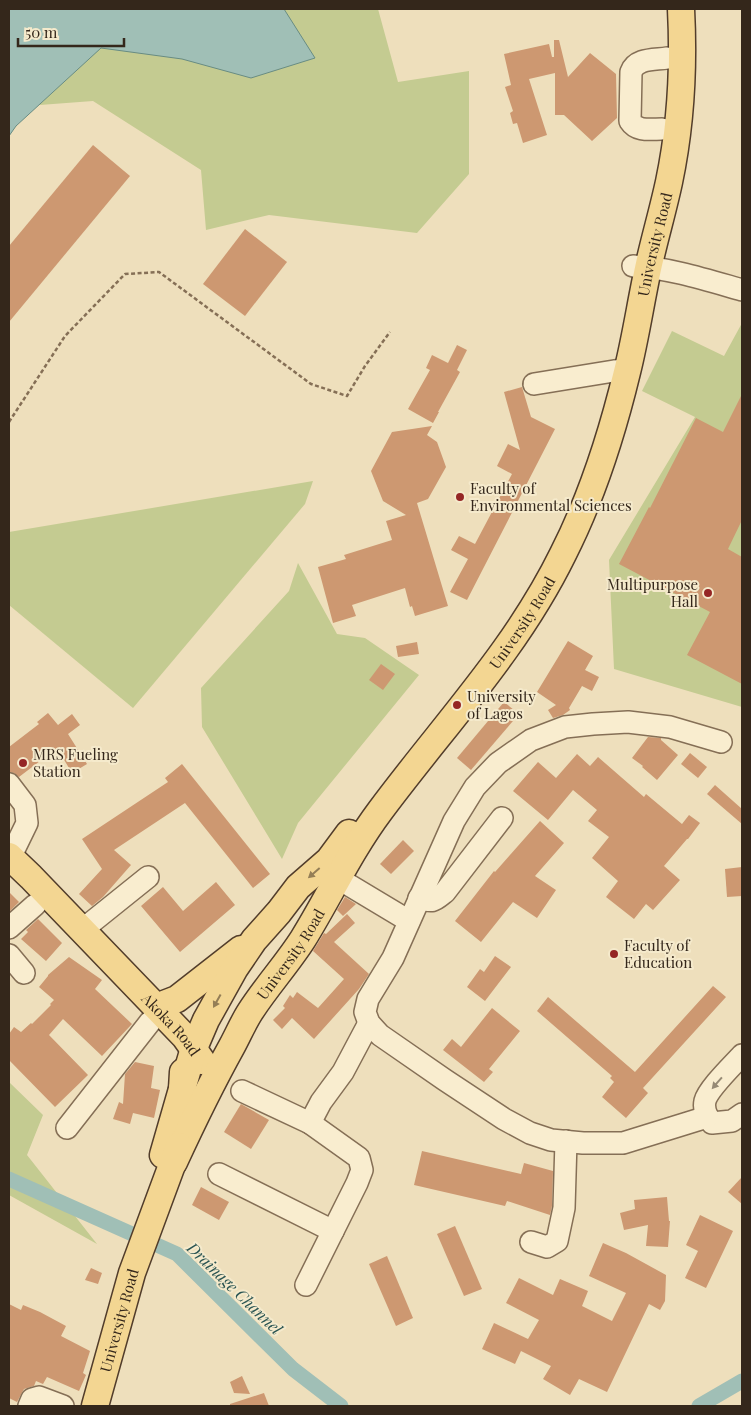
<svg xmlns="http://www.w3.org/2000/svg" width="751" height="1415" font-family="'Playfair Display',serif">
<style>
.green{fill:#c4cb91}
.water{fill:#a0bfb6;stroke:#688c83}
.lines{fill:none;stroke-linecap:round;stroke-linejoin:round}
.canal{stroke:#a0bfb6;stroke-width:15}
.building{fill:#cd9871}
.minor-casing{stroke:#856f56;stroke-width:24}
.major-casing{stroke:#523d2b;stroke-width:29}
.path{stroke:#856f56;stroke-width:2.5;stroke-dasharray:4 2.5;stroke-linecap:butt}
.minor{stroke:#f9edcf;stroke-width:21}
.major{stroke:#f3d692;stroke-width:26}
.oneway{fill:#947e56}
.oneway2{fill:#968a75}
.poi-dot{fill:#952625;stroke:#f5eacc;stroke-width:2}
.labels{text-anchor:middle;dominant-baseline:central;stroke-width:4;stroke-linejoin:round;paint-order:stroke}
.street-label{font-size:15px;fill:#34271b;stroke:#f5eacc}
.poi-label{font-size:15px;fill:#34271b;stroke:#f5eacc;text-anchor:start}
.water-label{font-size:16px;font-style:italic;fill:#2a5452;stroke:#f5eacc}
</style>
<rect width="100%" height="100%" fill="#eedfbc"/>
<g class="green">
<polygon points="9,9 378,9 398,82 469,71 469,174 417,233 269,215 206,230 201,170 93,101 13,107"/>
<polygon points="742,323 742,707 614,669 609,560 695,417 642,391 672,331 724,356"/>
<polygon points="313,481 305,504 133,708 9,605 9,532"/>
<polygon points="298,563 337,634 365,638 419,675 298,823 282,859 202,727 201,688 289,591"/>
<polygon points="9,1082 43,1115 27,1155 97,1244 9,1195"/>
</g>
<polygon class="water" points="9,9 284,9 315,58 251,78 182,59 101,48 16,126 9,136"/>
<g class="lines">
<g class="canal">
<polyline points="9,1179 177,1254 293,1369 341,1406"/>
<polyline points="699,1406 742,1381"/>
</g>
</g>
<g class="building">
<polygon points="554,40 559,40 568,77 590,53 616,74 617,118 592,141 564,115 555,115 555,73 529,79 547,135 523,143 517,123 513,124 510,113 513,111 505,87 511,85 504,54 549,44 552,57 554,57"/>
<polygon points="93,145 130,176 9,322 9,246"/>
<polygon points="245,229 287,262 245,316 203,284"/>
<polygon points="457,345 467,350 457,370 460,372 438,412 439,412 433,423 408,409 430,370 426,368 432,355 448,363"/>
<polygon points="522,387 531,417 555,429 467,600 450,592 468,559 451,550 459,536 475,544 512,474 497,466 508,444 520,450 504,392"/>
<polygon points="742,394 742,520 728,549 742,557 742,684 687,655 710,612 619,564 649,507 650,508 696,418 723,432"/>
<polygon points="432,426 427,435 437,442 446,467 428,499 417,503 448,606 415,616 412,606 410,607 405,588 352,605 356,616 333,623 318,567 346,559 344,555 392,540 386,521 406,515 383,501 371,471 392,432"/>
<polygon points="568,641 593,656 585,670 599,677 592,691 582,686 569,708 570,710 563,715 553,718 548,710 556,705 537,692"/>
<polygon points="417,642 419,654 398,657 396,646"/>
<polygon points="381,664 395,674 383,690 369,680"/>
<polygon points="504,702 519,714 471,770 457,758"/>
<polygon points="48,713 58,725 72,714 80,725 68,734 87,764 72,773 57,748 19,777 14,773 9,772 9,747 39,724 37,722"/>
<polygon points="648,737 661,738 661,740 678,755 657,780 642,767 643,766 632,758"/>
<polygon points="690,753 707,767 698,778 681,764"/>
<polygon points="577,754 590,766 598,757 644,797 646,794 682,824 689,815 700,823 688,839 687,839 664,866 680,880 653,910 646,904 634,919 606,897 618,881 592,858 609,837 588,821 597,810 573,790 548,820 513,791 538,762 556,778"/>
<polygon points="182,764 270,874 253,888 185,803 114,850 131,865 103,897 92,906 79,894 102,869 82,839 168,782 165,778"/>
<polygon points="715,785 742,809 742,824 707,794"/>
<polygon points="540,821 564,843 535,876 556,890 537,918 513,902 481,942 455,921 494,871 495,872"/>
<polygon points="403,840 414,851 391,874 380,864"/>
<polygon points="742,867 742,896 727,897 725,869"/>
<polygon points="216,882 235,905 180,952 141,906 163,887 183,911"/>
<polygon points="9,892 19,902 9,912"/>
<polygon points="345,897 356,904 343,916 337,910"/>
<polygon points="347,914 355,923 334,942 369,974 359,989 314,1039 292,1018 282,1029 273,1020 285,1008 283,1006 290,995 293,998 297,992 318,1008 344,979 313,951 324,933 326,934"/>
<polygon points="38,919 62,943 46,961 21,939 28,932 26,930"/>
<polygon points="495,956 511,967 485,1001 467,987 480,969 484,972"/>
<polygon points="69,957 102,980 95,989 132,1024 102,1056 63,1019 49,1035 88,1075 55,1107 9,1060 9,1034 14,1027 21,1032 31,1023 32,1024 51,1005 50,1004 54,1000 39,987 48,976 48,975"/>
<polygon points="713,986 726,997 643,1088 648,1093 626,1118 602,1097 614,1082 610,1078 612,1076 537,1011 548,997 635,1072"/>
<polygon points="492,1008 520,1031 489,1069 493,1072 484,1082 443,1050 452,1039 461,1047"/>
<polygon points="135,1062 154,1066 151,1088 160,1090 154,1118 133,1113 130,1124 113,1119 119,1102 123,1104 125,1074"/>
<polygon points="241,1104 269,1120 251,1149 224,1132"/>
<polygon points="422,1151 521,1174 524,1163 553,1171 552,1206 550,1215 507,1201 505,1206 414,1185"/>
<polygon points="742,1177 742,1204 728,1192"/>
<polygon points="201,1187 229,1202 219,1220 192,1205"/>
<polygon points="667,1197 669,1221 670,1221 668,1247 646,1246 648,1225 624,1230 620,1213 635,1209 634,1200"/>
<polygon points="700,1215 733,1231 706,1288 685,1278 698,1251 686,1245"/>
<polygon points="455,1226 482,1289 464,1296 437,1234"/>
<polygon points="603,1243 626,1253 666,1275 665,1301 660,1310 649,1304 607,1392 579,1379 570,1395 543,1379 551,1366 521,1351 515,1364 482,1349 494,1323 528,1339 539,1320 506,1303 519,1278 553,1295 560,1279 588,1291 582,1306 612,1321 626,1293 589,1276"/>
<polygon points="387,1256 413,1318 396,1326 369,1264"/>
<polygon points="91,1268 102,1273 98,1284 85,1280"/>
<polygon points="9,1304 21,1310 23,1305 40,1312 66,1326 61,1336 90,1351 83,1373 86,1375 79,1391 47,1377 43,1384 36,1381 34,1386 24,1389 17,1402 9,1398"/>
<polygon points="242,1376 250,1394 234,1393 230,1382"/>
<polygon points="264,1393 269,1406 230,1406 230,1404"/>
</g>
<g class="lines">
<defs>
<g id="minor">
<path d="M662,129C651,129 637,132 630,121L631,72C636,58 654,60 667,58"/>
<path d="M633,266C670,268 707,280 742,290"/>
<polyline points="534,384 614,371 628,370"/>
<polyline points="9,784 25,805 27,823 9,860"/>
<polyline points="339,879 409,921"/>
<path d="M419,898C433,903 434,901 445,892L502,818"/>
<polyline points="9,928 35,905"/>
<polyline points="82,930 148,877"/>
<polyline points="9,955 24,973"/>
<path d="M742,1055C733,1065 708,1089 705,1101C703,1110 707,1117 712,1123L732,1121L742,1114"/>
<polyline points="242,1091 310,1123 359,1158 362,1170 357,1183 306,1285"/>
<polyline points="707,1117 623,1143 583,1143 551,1140 530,1133 504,1119 445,1080 380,1035 369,1023 365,1012 368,999 393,958 454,821 475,787 498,763 531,740 565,727 593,724 628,722 670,727 721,742"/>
<polyline points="310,1123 321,1102 343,1072 369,1023"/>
<polyline points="67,1128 150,1022"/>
<polyline points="219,1174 333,1231"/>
<polyline points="531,1242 547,1247 557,1241 564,1208 566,1141"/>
<polyline points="29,1406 32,1399 39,1397 63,1406"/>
</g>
<g id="major">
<path id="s1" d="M9,856L31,877L185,1037L202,1061"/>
<polyline points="156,1006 164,1004 177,999 241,949"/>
<polyline points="182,1089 194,1048 206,1020 235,968 254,940 279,912 298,887 329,860 349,833"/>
<polyline points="163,1155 182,1089 183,1072"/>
<path id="s2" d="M174,1162C192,1123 211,1084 232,1046C238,1035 243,1023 250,1012C266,987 287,964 303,939C329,897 350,851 380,811C443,726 516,650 563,554C592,497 612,434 627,372C636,336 641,300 649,264C655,237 663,210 669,182C681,125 684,67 681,9"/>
<path id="s3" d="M95,1406L132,1273L179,1146"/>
</g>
</defs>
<use href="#minor" class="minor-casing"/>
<use href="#major" class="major-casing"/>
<polyline class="path" points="9,422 65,336 125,274 159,272 311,384 347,396 365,366 390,332"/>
<use href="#minor" class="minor"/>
<use href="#major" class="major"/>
</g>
<defs><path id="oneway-solid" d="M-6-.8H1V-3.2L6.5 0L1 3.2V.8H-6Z" transform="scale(1.25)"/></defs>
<g class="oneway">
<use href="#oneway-solid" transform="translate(314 873) rotate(139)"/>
<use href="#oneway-solid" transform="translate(217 1001) rotate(119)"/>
</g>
<use class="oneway2" href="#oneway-solid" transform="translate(717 1083) rotate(131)"/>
<g class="poi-dot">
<circle cx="460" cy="497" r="5"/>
<circle cx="708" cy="593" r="5"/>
<circle cx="457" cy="705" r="5"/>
<circle cx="23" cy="763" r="5"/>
<circle cx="614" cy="954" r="5"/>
</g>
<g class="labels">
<g class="street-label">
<text stroke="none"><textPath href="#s2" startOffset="1048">University Road</textPath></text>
<text stroke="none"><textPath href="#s2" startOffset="644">University Road</textPath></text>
<text stroke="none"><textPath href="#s2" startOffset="239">University Road</textPath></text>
<text stroke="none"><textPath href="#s1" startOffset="234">Akoka Road</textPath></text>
<text stroke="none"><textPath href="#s3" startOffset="89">University Road</textPath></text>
</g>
<g class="poi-label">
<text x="470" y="488">Faculty of<tspan x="470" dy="17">Environmental Sciences</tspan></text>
<text x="698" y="584" text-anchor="end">Multipurpose<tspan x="698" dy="17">Hall</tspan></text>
<text x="467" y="696">University<tspan x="467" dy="17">of Lagos</tspan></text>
<text x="33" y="754">MRS Fueling<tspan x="33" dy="17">Station</tspan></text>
<text x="624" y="945">Faculty of<tspan x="624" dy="17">Education</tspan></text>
</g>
<g class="water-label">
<text transform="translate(235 1288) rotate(44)">Drainage Channel</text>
</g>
</g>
<rect width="751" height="1415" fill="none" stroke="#34271b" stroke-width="20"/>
<path d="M18 38v8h106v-8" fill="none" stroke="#34271b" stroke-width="2.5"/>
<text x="25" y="38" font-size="15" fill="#34271b" stroke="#f5eacc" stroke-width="4" paint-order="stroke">50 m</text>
</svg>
